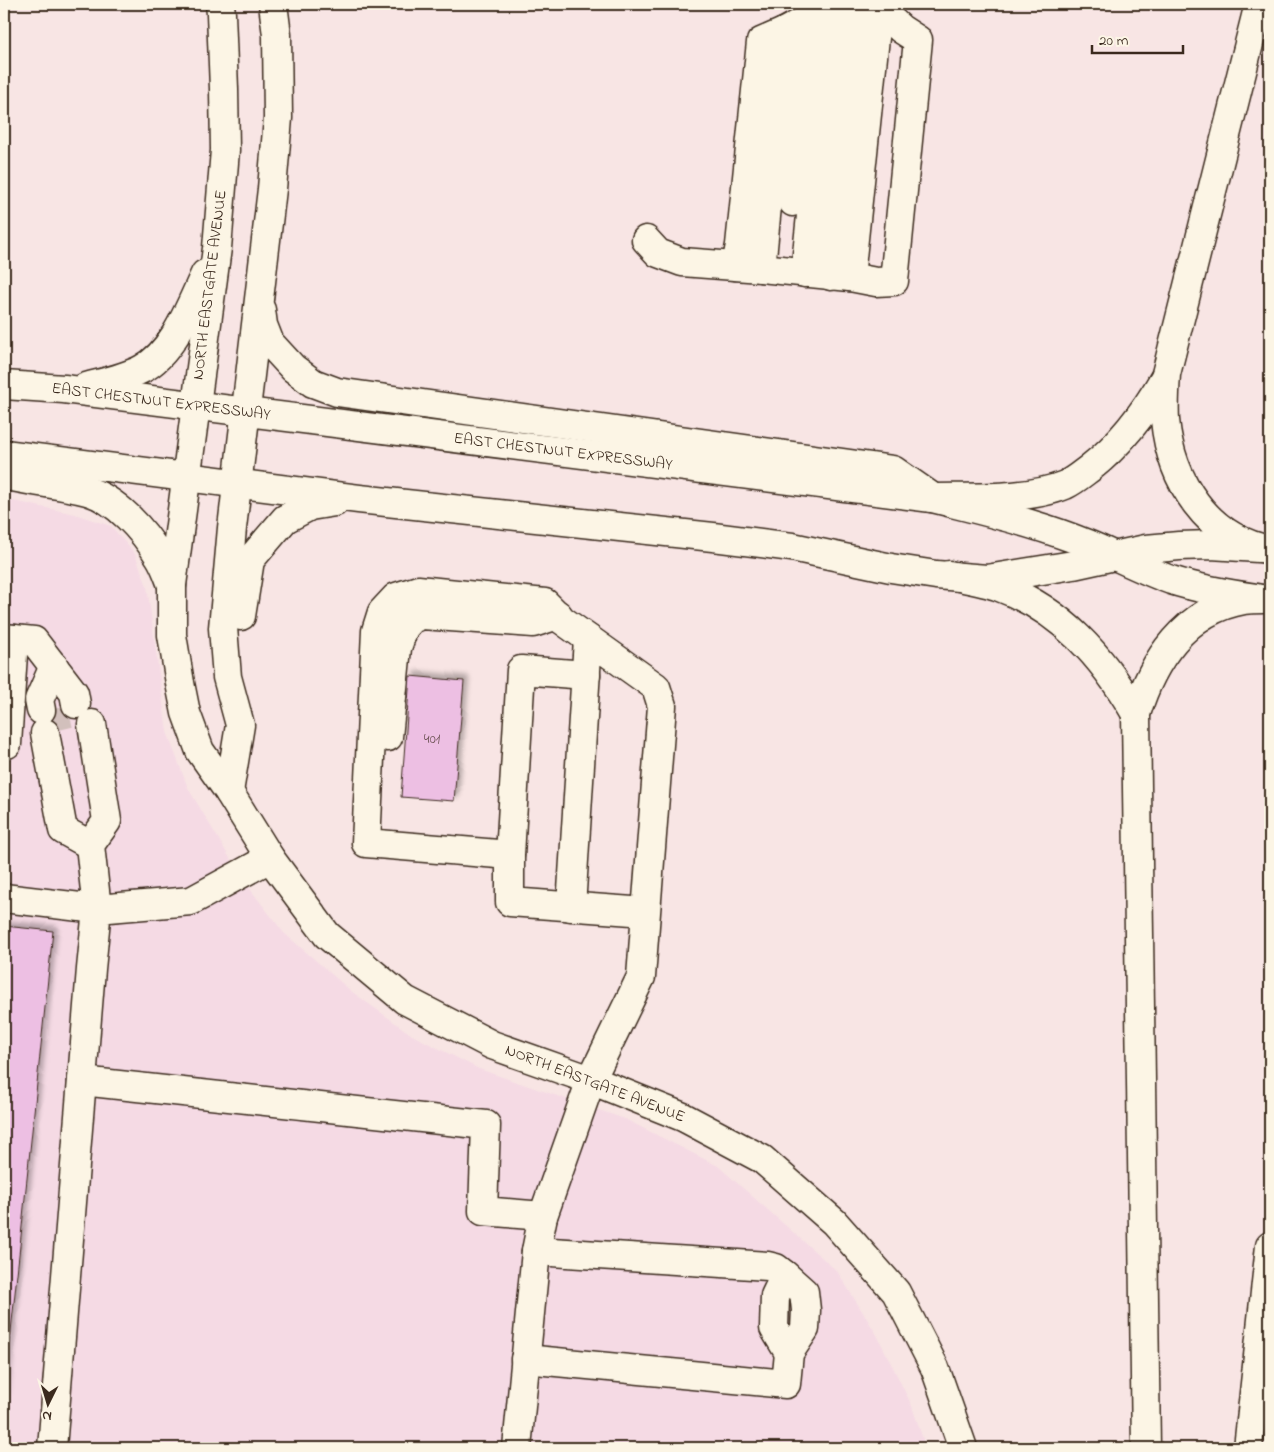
<svg xmlns="http://www.w3.org/2000/svg" width="1274" height="1452" font-family="'Indie Flower',sans-serif">
<style>
.built{fill:#f5dae4}
.building{fill:#edbfe3;stroke:#3b2a1e;filter:url(#shadow)}
.lines{fill:none;stroke-linecap:round;stroke-linejoin:round}
.minor-tunnel{stroke:#d2c0bc;stroke-width:28;stroke-dasharray:28 14;stroke-linecap:butt}
.minor-casing{stroke:#3b2a1e;stroke-width:31}
.highway-casing{stroke:#3b2a1e;stroke-width:31}
.minor{stroke:#fcf5e5;stroke-width:28}
.highway{stroke:#fcf5e5;stroke-width:28}
.labels{text-anchor:middle;dominant-baseline:central;stroke-width:5;stroke-linejoin:round;paint-order:stroke}
.number-label{font-size:14px;fill:#684f4f}
.street-label{font-size:16px;fill:#3b2a1e;stroke:#fcf5e5}
</style>
<defs>
<filter id="shadow"><feDropShadow dx="4.5" dy="-4.5" stdDeviation="2.5" flood-color="#0004"/></filter>
</defs>
<rect width="100%" height="100%" fill="#f8e5e4"/>
<filter id="ink" filterUnits="userSpaceOnUse"><feTurbulence type="fractalNoise" baseFrequency=".02" numOctaves="2"/><feDisplacementMap in="SourceGraphic" scale="10" xChannelSelector="R" yChannelSelector="G"/><feConvolveMatrix kernelMatrix="1 2 1 2 8 2 1 2 1" color-interpolation-filters="sRGB"/></filter>
<g filter="url(#ink)">
<polygon class="built" points="4,499 75,514 111,526 135,554 147,586 167,732 188,788 243,880 284,933 351,991 412,1035 479,1069 625,1119 718,1166 837,1271 877,1335 912,1406 926,1448 4,1448"/>
<g class="building">
<polygon points="410,676 464,681 454,801 401,797"/>
<polygon points="4,926 53,931 4,1398"/>
</g>
<g class="lines">
<polyline class="minor-tunnel" points="54,709 59,730"/>
<defs>
<g id="minor">
<polyline points="220,4 221,14 224,89 225,150 217,248 172,585 172,635 180,683 186,713 200,751 229,792 270,858 327,935 405,1000 492,1045 591,1080 683,1117 762,1159 834,1222 896,1292 935,1368 963,1448"/>
<polyline points="793,202 810,17"/>
<polyline points="646,240 658,253 682,262 761,268 850,277 876,282 894,281 918,40 901,29 874,4"/>
<polyline points="736,266 740,245 761,42 784,32 835,4"/>
<polyline points="761,268 784,32"/>
<polyline points="805,273 833,5"/>
<polyline points="831,276 859,4"/>
<polyline points="850,277 878,9"/>
<polyline points="261,310 263,325 270,343 293,368 313,383 337,392 893,470 929,495"/>
<path d="M4,385L64,389L932,498C979,510 1027,521 1072,538C1106,550 1137,568 1171,580C1199,589 1228,594 1257,598"/>
<path d="M86,387C105,382 125,378 142,369C174,352 190,306 205,274"/>
<polyline points="4,454 359,499 713,537 792,547 891,568 936,575 987,579 1073,565 1146,549 1179,546 1211,545 1258,548"/>
<path d="M4,475C31,482 60,484 87,491C116,499 144,531 159,556C165,565 168,575 172,585"/>
<polyline points="241,616 250,560 285,519 310,506 335,502"/>
<polyline points="4,638 34,641 74,693 76,704"/>
<polyline points="41,710 39,700 54,666"/>
<polyline points="45,733 63,830 90,845"/>
<polyline points="388,737 397,648 404,628 412,619 422,615 533,623 558,615"/>
<polyline points="4,744 7,744 14,639"/>
<polyline points="229,792 240,725 227,677 223,628 232,528 272,189 278,118 277,35 273,4"/>
<polyline points="510,855 521,670 586,675"/>
<polyline points="4,898 97,909 90,845 107,821 92,724"/>
<polyline points="571,907 588,639"/>
<polyline points="82,1081 486,1125 483,1211 543,1216"/>
<polyline points="536,1251 768,1266 776,1268 785,1275 775,1296 774,1328 789,1353"/>
<polyline points="525,1359 786,1384 789,1353 805,1329 806,1310 804,1292 785,1275"/>
<polyline points="52,1448 91,969 97,909 191,901 270,858"/>
<polyline points="517,1448 536,1251 543,1216 591,1080 641,977 662,706 656,687 562,620 545,603 418,590 396,597 382,612 376,631 366,843 510,855 510,902 646,912"/>
</g>
<g id="highway">
<path d="M1259,4L1166,374C1165,389 1164,404 1165,420C1171,481 1207,538 1270,550"/>
<path d="M932,498C971,497 1029,500 1065,485C1074,481 1082,474 1090,468C1122,443 1145,412 1165,377"/>
<path d="M949,575C965,578 982,581 997,586C1061,609 1103,657 1136,714"/>
<path d="M1146,1448L1136,714C1152,661 1185,610 1244,600C1250,599 1257,599 1263,599"/>
<polyline points="1248,1448 1270,1246"/>
</g>
</defs>
<use href="#minor" class="minor-casing"/>
<use href="#highway" class="highway-casing"/>
<use href="#minor" class="minor"/>
<use href="#highway" class="highway"/>
</g>
</g>
<g class="labels">
<g class="number-label">
<text x="432" y="739">401</text>
</g>
<g class="street-label">
<text transform="translate(210 285) rotate(-83)">NORTH EASTGATE AVENUE</text>
<text transform="translate(161 402) rotate(7)">EAST CHESTNUT EXPRESSWAY</text>
<text transform="translate(563 452) rotate(7)">EAST CHESTNUT EXPRESSWAY</text>
<text transform="translate(595 1084) rotate(21)">NORTH EASTGATE AVENUE</text>
</g>
</g>
<rect width="1274" height="1452" fill="none" stroke="#fcf5e5" stroke-width="20"/>
<rect x="10" y="10" width="1254" height="1432" fill="none" stroke="#3b2a1e" stroke-width="2" filter="url(#ink)"/>
<g transform="translate(48 1404) rotate(185)" stroke="#fcf5e5" stroke-width="4" paint-order="stroke">
<path d="M0-4L9 19L0 12L-9 19Z" fill="#3b2a1e"/>
<text y="-8" font-size="14" font-weight="bold" text-anchor="middle" fill="#3b2a1e">N</text>
</g>
<path d="M1092 45v8h91v-8" fill="none" stroke="#3b2a1e" stroke-width="2.5"/>
<text x="1099" y="45" font-size="15" fill="#3b2a1e" stroke="#fcf5e5" stroke-width="4" paint-order="stroke">20 m</text>
</svg>
